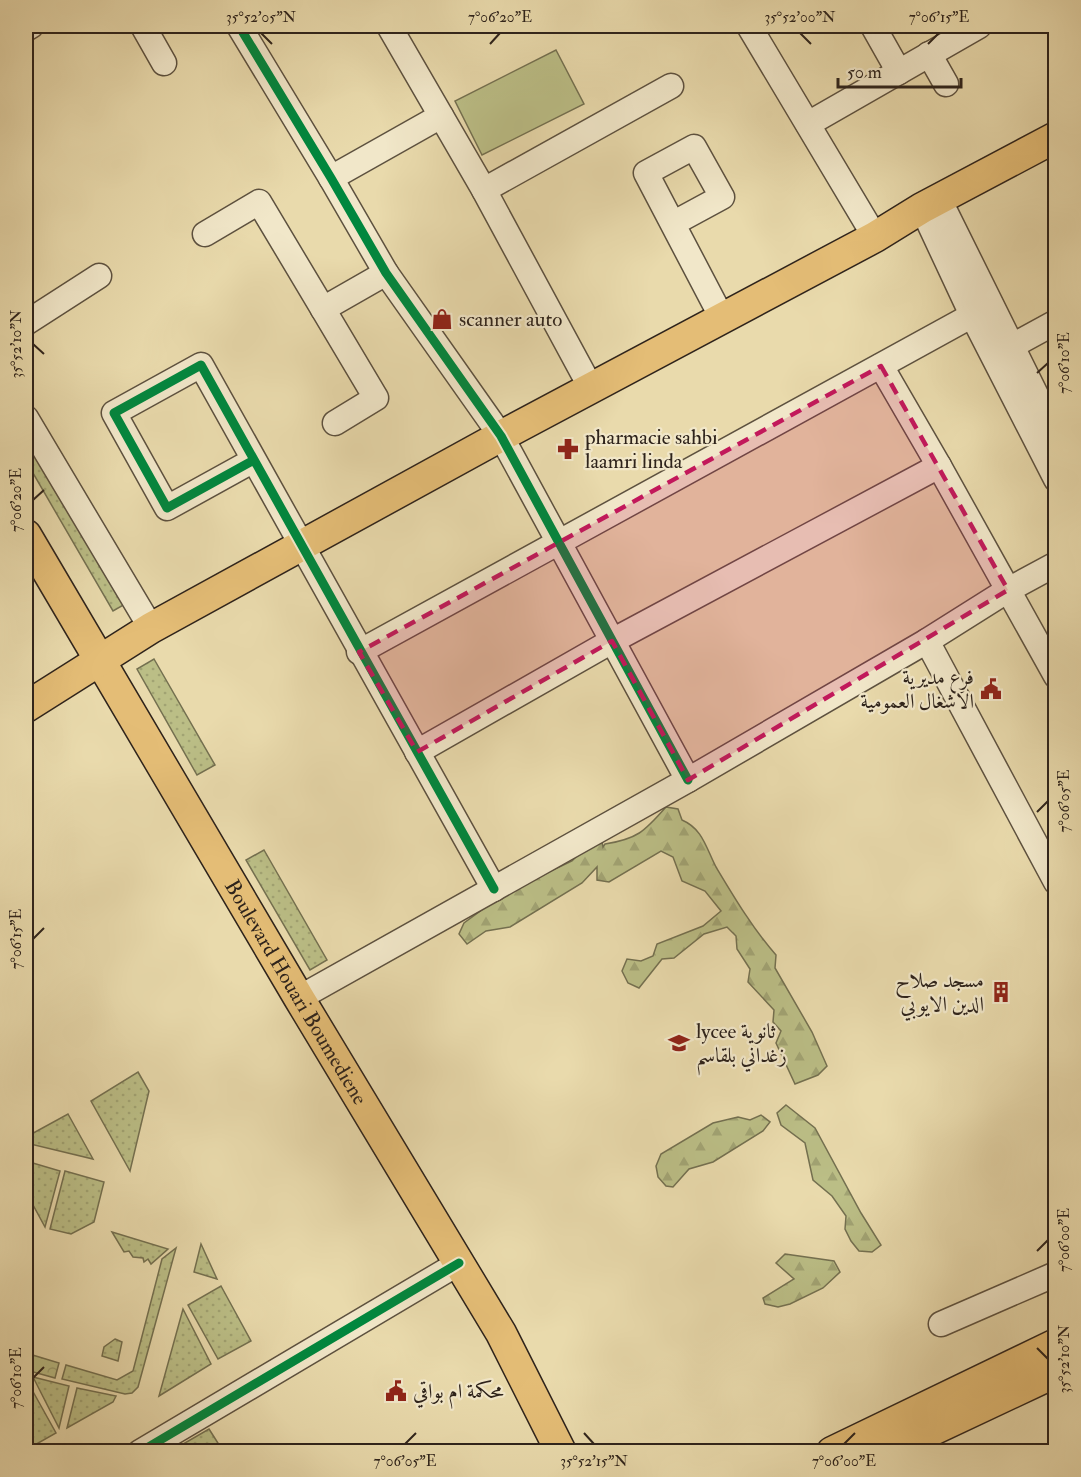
<svg xmlns="http://www.w3.org/2000/svg" width="1081" height="1477" font-family="'IM FELL Double Pica',Amiri,serif">
<style>
.grass{fill:url(#grass-dots);stroke:#747050;stroke-width:1.5}
.forest{fill:url(#forest-firs);stroke:#747050;stroke-width:1.5}
.park{fill:url(#park-crowns);stroke:#747050;stroke-width:1.5}
.garden{fill:#bbbe86;stroke:#747050;stroke-width:1.5}
.lines{fill:none;stroke-linecap:round;stroke-linejoin:round}
.minor-casing{stroke:#5d513f;stroke-width:27}
.major-casing{stroke:#2e231b;stroke-width:33}
.minor{stroke:#f1e7c9;stroke-width:24}
.major{stroke:#e4bd76;stroke-width:30}
.cycleway-casing{stroke:#f1e7c9;stroke-width:13}
.cycleway{stroke:#00873e;stroke-width:9}
.marked{fill:#c2185b;fill-opacity:0.2;stroke:#c2185b;stroke-width:4.5;stroke-dasharray:12 8;stroke-linejoin:round}
.ticks{fill:none;stroke:#2e231b;stroke-width:2}
.labels{text-anchor:middle;dominant-baseline:central;stroke-width:4.5;stroke-linejoin:round;paint-order:stroke}
.poi-label{font-size:21px;fill:#2e231b;stroke:#f1e7c9;text-anchor:start}
.street-label{font-size:21px;fill:#2e231b;stroke:#f1e7c9}
.neatline{fill:none;stroke:#2e231b;stroke-width:2}
.ticks-label{font-size:15px;text-anchor:middle;fill:#2e231b}
</style>
<defs>
<pattern id="grass-dots" width="8" height="8" patternUnits="userSpaceOnUse" patternTransform="scale(1.5)"><rect width="8" height="8" fill="#bbbe86"/><path d="M2 2h.1M6 6h.1" fill="none" stroke="#a1a373" stroke-width="1.8" stroke-linecap="round"/></pattern>
<pattern id="forest-firs" width="22" height="20" patternUnits="userSpaceOnUse" patternTransform="scale(1.5)"><rect width="22" height="20" fill="#bbbe86"/><path d="M5 1l3.5 6h-7zM16 11l3.5 6h-7z" fill="#a1a373"/></pattern>
<pattern id="park-crowns" width="20" height="18" patternUnits="userSpaceOnUse" patternTransform="scale(1.5)"><rect width="20" height="18" fill="#bbbe86"/><path d="M2 6a3 3 0 1 1 6 0M12 15a3 3 0 1 1 6 0" fill="none" stroke="#a1a373"/></pattern>
</defs>
<rect width="100%" height="100%" fill="#e9daac"/>
<filter id="stains"><feTurbulence type="fractalNoise" baseFrequency=".00333" numOctaves="4"/><feColorMatrix values="0 0 0 0 .2 0 0 0 0 .09 0 0 0 0 .02 0 0 0 .5 -.17"/></filter>
<radialGradient id="worn" r=".72"><stop offset=".6" stop-color="#630" stop-opacity="0"/><stop offset="1" stop-color="#630" stop-opacity=".3"/></radialGradient>
<g class="grass">
<polygon points="26,433 127,603 113,611 26,461"/>
<polygon points="154,659 215,765 197,775 137,669"/>
<polygon points="264,850 327,960 310,970 246,860"/>
<polygon points="138,1072 149,1091 130,1171 91,1101"/>
<polygon points="68,1114 93,1159 26,1143 26,1137"/>
<polygon points="26,1161 60,1171 45,1227 26,1192"/>
<polygon points="65,1171 104,1182 94,1222 71,1234 50,1229"/>
<polygon points="112,1232 168,1249 151,1264 148,1259 144,1262 143,1258 133,1257 129,1251 124,1252"/>
<polygon points="201,1244 217,1279 194,1272"/>
<polygon points="176,1248 138,1387 132,1393 125,1394 62,1379 66,1365 117,1380 133,1371 162,1259"/>
<polygon points="221,1286 251,1341 218,1359 188,1305"/>
<polygon points="183,1309 211,1364 159,1396"/>
<polygon points="115,1339 122,1342 118,1361 102,1356 104,1347"/>
<polygon points="33,1377 69,1386 59,1428"/>
<polygon points="26,1379 56,1433 26,1450"/>
<polygon points="77,1388 116,1396 113,1402 67,1428"/>
<polygon points="209,1429 223,1451 171,1451"/>
</g>
<g class="forest">
<path d="M666,807L678,809L682,820C703,829 706,848 716,867C734,897 753,929 776,955L775,968L812,1032L827,1066L818,1075L795,1084L776,1043L781,1031L773,1022L774,1010L748,982L750,969L737,949L736,936L727,927L704,934L674,958L662,959L639,988L628,983L622,971L627,959L641,961L653,956L657,944L703,926L721,911L705,891L682,881L673,857L661,851L609,882L597,880V867L582,883L510,927L486,931L467,944L459,934L464,923L505,893L572,861L589,844L602,842L603,847L605,844C637,839 644,832 666,807Z"/>
<polygon points="786,1105 815,1128 861,1213 881,1245 872,1252 859,1251 851,1241 845,1229 846,1216 832,1196 813,1180 805,1143 781,1125 777,1113"/>
<polygon points="761,1115 770,1122 763,1131 713,1162 689,1169 673,1187 666,1186 658,1177 656,1166 661,1154 713,1123 738,1117 750,1120"/>
<polygon points="785,1254 834,1261 840,1272 823,1288 790,1304 778,1307 765,1304 763,1298 794,1279 776,1263"/>
</g>
<polygon class="park" points="26,1353 59,1363 55,1378 26,1370"/>
<polygon class="garden" points="556,50 584,104 482,155 455,101"/>
<g class="lines">
<defs>
<g id="minor">
<polyline points="143,26 164,63"/>
<polyline points="239,26 331,178 386,273 501,436 688,780"/>
<polyline points="389,26 484,190 591,388"/>
<polyline points="749,26 875,237"/>
<polyline points="873,26 899,72"/>
<polyline points="26,29 31,26"/>
<polyline points="929,54 946,84"/>
<polyline points="808,124 979,26"/>
<polyline points="331,178 441,116"/>
<polyline points="484,190 671,86"/>
<polyline points="939,199 1056,435"/>
<polyline points="922,208 972,315 1056,479"/>
<polyline points="674,223 722,197 694,147 646,173 722,318"/>
<polyline points="205,234 259,202 323,309"/>
<polyline points="26,323 99,276"/>
<polyline points="1012,346 1056,322"/>
<polyline points="881,366 939,466 1056,676"/>
<polyline points="26,418 151,628"/>
<polyline points="335,423 376,398 323,309 386,273"/>
<path d="M254,460L167,508L114,413L201,365C298,540 395,715 494,889"/>
<polyline points="927,641 1056,882"/>
<polyline points="359,652 991,305"/>
<polyline points="417,752 612,641 939,466"/>
<polyline points="299,998 688,780 927,641 1008,590 1056,564"/>
<polyline points="941,1324 1056,1274"/>
<polyline points="140,1452 459,1263"/>
</g>
<g id="major">
<path id="s1" d="M26,535L299,998L501,1333L561,1452"/>
<polyline points="26,707 151,628 501,436 875,237 922,208 1056,137"/>
<polyline points="832,1452 1056,1344"/>
<polyline points="886,1452 1056,1372"/>
</g>
</defs>
<use href="#minor" class="minor-casing"/>
<use href="#major" class="major-casing"/>
<use href="#minor" class="minor"/>
<use href="#major" class="major"/>
<defs>
<g id="cycleway">
<polyline points="239,26 331,178 386,273 501,436 688,780"/>
<path d="M254,460L167,508L114,413L201,365C298,540 395,715 494,889"/>
<polyline points="140,1452 459,1263"/>
</g>
</defs>
<use href="#cycleway" class="cycleway-casing"/>
<use href="#cycleway" class="cycleway"/>
</g>
<path class="marked" d="M881,366L1008,590L688,780L612,641L417,752L359,652Z"/>
<path class="ticks" d="M261,33L272,44M800,33L811,44M490,44L500,33M928,44L939,33M33,344L44,354M1037,373L1048,363M33,500L44,490M1037,812L1048,801M33,939L44,928M1037,1251L1048,1240M1037,1348L1048,1359M33,1378L44,1367M584,1433L594,1444M405,1444L416,1433M844,1444L855,1433"/>
<defs>
<symbol id="shop-bare" viewBox="-9 -9 18 18"><path d="M-5-2.5h2.3a2.7 3.5 0 0 1 5.4 0H5L5.5 6h-11ZM-1.5-2.5h3a1.5 2.3 0 0 0-3 0Z" fill="#8f2418" stroke="#f1e7c9" stroke-width="2.5" paint-order="stroke"/></symbol>
<symbol id="pharmacy-bare" viewBox="-9 -9 18 18"><path d="M-2-6h4v4h4v4h-4v4h-4v-4h-4v-4h4Z" fill="#8f2418" stroke="#f1e7c9" stroke-width="2.5" paint-order="stroke"/></symbol>
<symbol id="civic-bare" viewBox="-9 -9 18 18"><path d="M-.6-6.5H3V-4.5H.6V-3L4-1V1h2V6H-6V1h2V-1L-.6-3ZM-1.2 2.5V6h2.4V2.5Z" fill="#8f2418" stroke="#f1e7c9" stroke-width="2.5" paint-order="stroke"/></symbol>
<symbol id="building-bare" viewBox="-9 -9 18 18"><path d="M-4-6H4V6H1V3H-1V6H-4ZM-2.5-4.3h1.7v1.8h-1.7ZM.8-4.3h1.7v1.8H.8ZM-2.5-1h1.7V.8h-1.7ZM.8-1h1.7V.8H.8Z" fill="#8f2418" stroke="#f1e7c9" stroke-width="2.5" paint-order="stroke"/></symbol>
<symbol id="school-bare" viewBox="-9 -9 18 18"><path d="M0-5L7-2L0 1L-7-2ZM-4 1L0 2.5L4 1V4Q0 6-4 4Z" fill="#8f2418" stroke="#f1e7c9" stroke-width="2.5" paint-order="stroke"/></symbol>
</defs>
<g fill-rule="evenodd">
<use href="#shop-bare" x="427" y="304" width="30" height="30"/>
<use href="#pharmacy-bare" x="553" y="434" width="30" height="30"/>
<use href="#civic-bare" x="976" y="674" width="30" height="30"/>
<use href="#building-bare" x="986" y="977" width="30" height="30"/>
<use href="#school-bare" x="664" y="1028" width="30" height="30"/>
<use href="#civic-bare" x="381" y="1376" width="30" height="30"/>
</g>
<g class="labels">
<g class="poi-label">
<text x="459" y="319">scanner auto</text>
<text x="585" y="437">pharmacie sahbi<tspan x="585" dy="24">laamri linda</tspan></text>
<text x="974" y="677" text-anchor="end">فرع مديرية<tspan x="974" dy="24">الاشغال العمومية</tspan></text>
<text x="984" y="980" text-anchor="end">مسجد صلاح<tspan x="984" dy="24">الدين الايوبي</tspan></text>
<text x="696" y="1031">lycee ثانوية<tspan x="696" dy="24">زغداني بلقاسم</tspan></text>
<text x="413" y="1391">محكمة ام بواقي</text>
</g>
<g class="street-label">
<text stroke="none"><textPath href="#s1" startOffset="531">Boulevard Houari Boumediene</textPath></text>
</g>
</g>
<rect width="1081" height="1477" fill="none" stroke="#e9daac" stroke-width="66"/>
<path d="M838 78v9h123v-9" fill="none" stroke="#2e231b" stroke-width="3"/>
<text x="847" y="78" font-size="18" fill="#2e231b" stroke="#f1e7c9" stroke-width="4.5" paint-order="stroke">50 m</text>
<rect x="33" y="33" width="1015" height="1411" class="neatline"/>
<g class="ticks-label">
<text x="261" y="22">35°52'05"N</text>
<text x="500" y="22">7°06'20"E</text>
<text x="800" y="22">35°52'00"N</text>
<text x="939" y="22">7°06'15"E</text>
<text transform="translate(16 344) rotate(-90)" y="5">35°52'10"N</text>
<text transform="translate(1064 363) rotate(-90)" y="5">7°06'10"E</text>
<text transform="translate(16 500) rotate(-90)" y="5">7°06'20"E</text>
<text transform="translate(1064 801) rotate(-90)" y="5">7°06'05"E</text>
<text transform="translate(16 939) rotate(-90)" y="5">7°06'15"E</text>
<text transform="translate(1064 1240) rotate(-90)" y="5">7°06'00"E</text>
<text transform="translate(1064 1359) rotate(-90)" y="5">35°52'10"N</text>
<text transform="translate(16 1378) rotate(-90)" y="5">7°06'10"E</text>
<text x="405" y="1466">7°06'05"E</text>
<text x="594" y="1466">35°52'15"N</text>
<text x="844" y="1466">7°06'00"E</text>
</g>
<rect width="100%" height="100%" filter="url(#stains)"/>
<rect width="100%" height="100%" fill="url(#worn)"/>
</svg>
